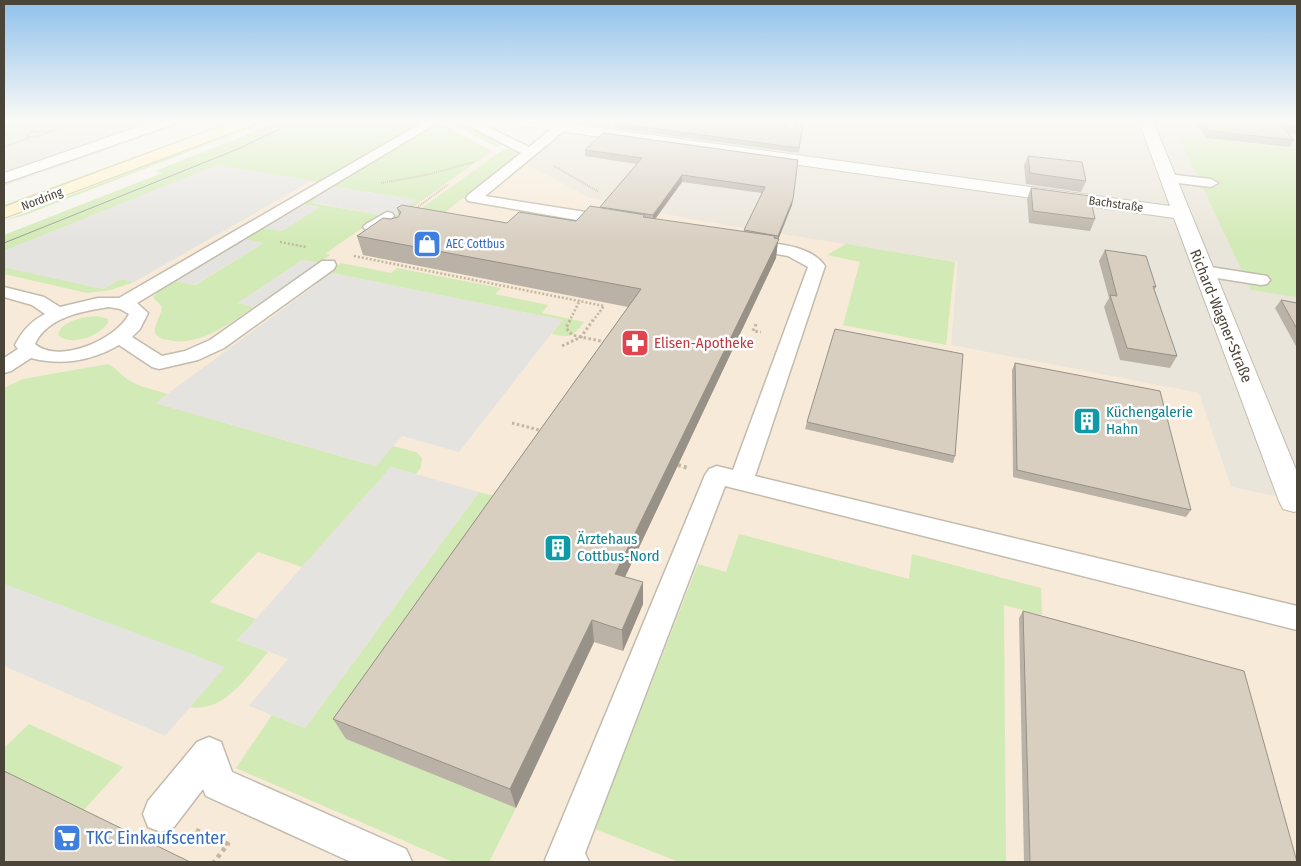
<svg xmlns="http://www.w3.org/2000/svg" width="1301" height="866" font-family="'Fira Sans Condensed',sans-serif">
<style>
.residential{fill:#eae5da}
.commercial{fill:#f7ead8}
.green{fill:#d2eab5}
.parking{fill:#e5e3e0}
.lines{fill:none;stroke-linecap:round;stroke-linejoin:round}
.service-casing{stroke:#c2bbae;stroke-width:3}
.minor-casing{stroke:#c2bbae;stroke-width:2}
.secondary-casing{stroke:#d6c79b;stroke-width:2}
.path-far4{stroke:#c4b79f;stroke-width:2;stroke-dasharray:1 1;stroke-linecap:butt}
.path-far3{stroke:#c4b79f;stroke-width:2.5;stroke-dasharray:2 2;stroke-linecap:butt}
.path-far2{stroke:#c4b79f;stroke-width:3;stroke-dasharray:2.5 2.5;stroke-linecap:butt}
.path-far1{stroke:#c4b79f;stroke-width:4;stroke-dasharray:3 3;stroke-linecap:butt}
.path{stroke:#c4b79f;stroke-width:4.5;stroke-dasharray:4 4;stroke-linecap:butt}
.service{fill:#fff;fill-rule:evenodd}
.minor{fill:#fff;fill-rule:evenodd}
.secondary{fill:#fff3cd;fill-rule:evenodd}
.tram{stroke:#9a9a9a;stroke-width:1}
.wall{fill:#bab2a6;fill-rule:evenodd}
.shaded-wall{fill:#979187}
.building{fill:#d8cfc1;stroke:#979187}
.labels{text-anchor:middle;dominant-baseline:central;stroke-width:5;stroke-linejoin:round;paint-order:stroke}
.far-street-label{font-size:12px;fill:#4b4439;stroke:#fff}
.far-shop-label{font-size:12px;fill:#366cbe;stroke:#fff;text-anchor:start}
.street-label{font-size:15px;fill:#4b4439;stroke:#fff}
.health-label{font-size:15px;fill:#be3a42;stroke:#fff;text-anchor:start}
.culture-label{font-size:15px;fill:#0d838f;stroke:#fff;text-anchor:start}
.near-shop-label{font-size:18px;fill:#366cbe;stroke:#fff;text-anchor:start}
</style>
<rect width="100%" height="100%" fill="#f6f3ec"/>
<g class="residential">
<polygon points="4,121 189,121 4,186"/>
<polygon points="534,121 1297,121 1297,501 1231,487 1198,393 950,345 689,219 589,198 526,164 572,127"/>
</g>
<polygon class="commercial" points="436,121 492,151 526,164 589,198 689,219 958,262 951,345 1199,393 1231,487 1297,501 1297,862 4,862 4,246 241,151"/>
<g class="green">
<polygon points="4,121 25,121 26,133 17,136 14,141 4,144"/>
<polygon points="231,121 236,121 4,208 4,205"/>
<polygon points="261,121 268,121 28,214 4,221"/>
<polygon points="281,121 427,121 414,126 318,182 218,165 4,251 4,235 162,173 155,171"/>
<polygon points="448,121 458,121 503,145 496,147"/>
<polygon points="439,123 492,151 393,221 393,217 416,200 332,186"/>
<polygon points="1178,135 1297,149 1297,297 1251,290"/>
<polygon points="510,148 521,153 426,227 402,222 503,150"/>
<path d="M314,197L318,198L312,203L381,215L326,253L330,255L319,263L302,260L238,303L254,307C230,323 200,347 168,340C163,339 158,338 155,333C153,327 161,316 162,307L153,297L159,291L175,281L196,285L263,243L244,239L263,228L282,231L319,207L302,204Z"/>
<polygon points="846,244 955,262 946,345 843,325 860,262 827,255"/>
<path d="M341,263L391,273L397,268L501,288L495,294L548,305L542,313L584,322C573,337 570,338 552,334L562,320L332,273L317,284L315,282Z"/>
<polygon points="4,267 103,289 120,279 134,282 111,290 87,293 4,274"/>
<path d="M97,316L108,319V322C101,336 70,347 58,335C61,320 84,317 97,316Z"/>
<path d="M108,364C116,368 120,374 127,379C139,387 155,390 168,394L156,403L375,466L393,446L416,452L422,458L421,467L416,474L391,467L302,567L258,552L210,602L256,619L237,640L268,652C248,675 225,713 190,707L224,667L4,584V388L23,379Z"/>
<polygon points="479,492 510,500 346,739 516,808 489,862 453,862 236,768 272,715 305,728"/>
<polygon points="739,534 909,579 912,554 1041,588 1042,615 1004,605 1006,862 679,862 595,829 698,564 726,572"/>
<polygon points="29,724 123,767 80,814 4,777 4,748"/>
</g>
<g class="parking">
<polygon points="218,165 311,181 134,282 120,279 103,289 4,267 4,251"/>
<polygon points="332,186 416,200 393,217 311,202 317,198 314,197"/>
<polygon points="293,203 319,207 282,231 253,226"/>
<polygon points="234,237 263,243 195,285 164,279"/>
<polygon points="302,260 328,265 266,310 238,303"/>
<polygon points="332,273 562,320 459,452 402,436 376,466 155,403"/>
<polygon points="391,467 479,492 305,728 249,706 288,659 237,640"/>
<polygon points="4,584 192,654 225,667 165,736 4,666"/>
</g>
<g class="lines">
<defs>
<g id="service">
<path d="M425,121H440L137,303L148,313L140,329L132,337L162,356L185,351L210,340L322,261H334L336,265L334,269L224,348L198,360L159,369L152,367L119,345C92,361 61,366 31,358L11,371L4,373V358L18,349L15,345C22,331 31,321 45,314L32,305L4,297V287L44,297L60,307L98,298H119ZM109,307L120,309L129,314C117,339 59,365 35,344C47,317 83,311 109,307Z"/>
<polygon points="460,121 476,121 529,147 557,124 565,124 567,127 565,130 485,196 611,216 616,218 619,221 616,224 611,226 468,201 466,198 468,195 521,153"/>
<polygon points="1167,174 1211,179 1218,183 1211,187 1162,181 1160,178"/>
<polygon points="387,212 392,213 394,216 385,224 392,226 395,229 392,232 387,234 366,230 363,227 366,224"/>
<path d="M749,240C773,244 810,244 825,266L755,476L1297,606V630L725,486L585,853L589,862H546L545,860L705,475L709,469L717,466L733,470L808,267L788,256L743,248L741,245L743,242Z"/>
<polygon points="1204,266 1261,275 1267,276 1270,280 1267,284 1261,285 1198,275 1196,271 1198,267"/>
<polygon points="209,737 221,742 232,772 406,849 412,862 351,862 206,796 203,789 174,827 161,832 148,827 143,814 148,801 197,742"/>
</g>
<g id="minor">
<polygon points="155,121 177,121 175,124 4,183 4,173"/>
<polygon points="509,121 549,121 1170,206 1139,121 1153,121 1297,472 1297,511 1294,512 1283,509 1279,501 1174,218 516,125"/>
</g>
<polygon id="secondary" points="235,121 256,121 254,124 4,218 4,207"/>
</defs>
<use href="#service" class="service-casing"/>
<use href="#minor" class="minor-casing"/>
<use href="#secondary" class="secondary-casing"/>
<g class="path-far4">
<polyline points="30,121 31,132"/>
<polygon points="46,131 47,133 35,137 26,136 31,132"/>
<polyline points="48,132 82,121"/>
<polyline points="4,147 29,138"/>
<polyline points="554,166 599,192"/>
<polyline points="381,183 426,175 474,162"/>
<polyline points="415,209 449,184"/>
</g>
<g class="path-far3">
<polyline points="280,242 306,247"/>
<polyline points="354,256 604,306 592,322"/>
<polyline points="569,322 580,300"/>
</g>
<g class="path-far2">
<polyline points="570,320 566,328 572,335 605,342"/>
<polyline points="756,324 753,331 761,332"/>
<polyline points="562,346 581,337 593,320"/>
<polyline points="512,423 543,431"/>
</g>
<polyline class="path-far1" points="678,465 688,468"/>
<polyline class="path" points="196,830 228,844 214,862"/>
<use href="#service" class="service"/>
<use href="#minor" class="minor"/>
<use href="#secondary" class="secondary"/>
<polyline class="tram" points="4,243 238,149 296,121"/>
</g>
<g class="wall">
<polygon points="789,121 785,128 793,129 803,124 799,153 615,128 615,123"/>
<polygon points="1194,121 1297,121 1297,134 1288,133 1294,140 1290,147 1206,138"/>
<path d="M585,150L798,160L792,205L778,240L776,258L625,577L643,604L623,651L594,642L516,808L346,739L333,719L628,307L363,255L357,236L391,219L398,217L399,215L397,208L507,223L576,221L600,207L637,164L585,156ZM682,182L762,193L744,232L655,219Z"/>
<polygon points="1028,156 1086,181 1081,192 1026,184 1024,166"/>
<polygon points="1031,188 1095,219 1090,231 1029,223 1027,199"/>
<polygon points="1105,250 1156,287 1154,290 1177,356 1170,368 1120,360 1104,307 1109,298 1099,261"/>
<polygon points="1281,300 1297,303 1297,348 1275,308"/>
<polygon points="1015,363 1191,510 1186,517 1013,477 1012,370"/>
<polygon points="807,422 955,456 953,463 805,429"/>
<polygon points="1023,611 1297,862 1024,862 1019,618"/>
</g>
<g class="shaded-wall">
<polygon points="786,121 789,121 782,133 783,127"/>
<polygon points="682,175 682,182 653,222 653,215"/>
<polygon points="793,199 792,205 778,240 776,258 616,596 615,574 778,241 778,236"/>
<polygon points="643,582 643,604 623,651 622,630"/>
<polygon points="592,620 594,642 516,808 510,789"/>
</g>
<g class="building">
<polygon points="617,121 786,121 783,127 793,129 796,122 803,124 799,148 615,123"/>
<polygon points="1203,121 1297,121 1297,127 1281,125 1294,140 1209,131"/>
<polygon points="603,133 798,160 793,199 778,236 744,230 765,187 682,175 653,215 600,207 642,158 585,150"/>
<polygon points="1028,156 1082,162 1086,181 1030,173"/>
<polygon points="1031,188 1090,196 1095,219 1033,211"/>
<polygon points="402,205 507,223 519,212 576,221 590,206 645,215 643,217 775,236 774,238 779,239 615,574 643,582 622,630 592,620 510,789 333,719 641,289 357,236 383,218 391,219 398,217 401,212 397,208"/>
<polygon points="1105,250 1146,256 1156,287 1153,286 1177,356 1127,348 1110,295 1117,296"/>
<polygon points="1281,300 1297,303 1297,329"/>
<polygon points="835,329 963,354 955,456 807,422"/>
<polygon points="1015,363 1160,391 1191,510 1017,470"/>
<polygon points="1023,611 1244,671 1297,862 1030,862"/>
<polygon points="4,771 190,862 4,862"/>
</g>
<linearGradient id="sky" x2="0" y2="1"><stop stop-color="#8fc1ec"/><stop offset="0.5" stop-color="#fbfaf6"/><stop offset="1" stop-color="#fbfaf6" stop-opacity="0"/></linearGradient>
<rect width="1301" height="242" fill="url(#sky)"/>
<defs>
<symbol id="shop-square" viewBox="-11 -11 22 22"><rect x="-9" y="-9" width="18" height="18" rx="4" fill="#3f7fe0" stroke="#fff"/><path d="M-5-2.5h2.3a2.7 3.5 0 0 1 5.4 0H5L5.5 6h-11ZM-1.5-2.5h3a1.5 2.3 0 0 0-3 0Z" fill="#fff"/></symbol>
<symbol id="pharmacy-square" viewBox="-11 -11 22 22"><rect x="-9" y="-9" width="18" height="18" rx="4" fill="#e0444e" stroke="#fff"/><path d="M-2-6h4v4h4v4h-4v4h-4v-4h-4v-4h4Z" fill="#fff"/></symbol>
<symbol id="building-square" viewBox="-11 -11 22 22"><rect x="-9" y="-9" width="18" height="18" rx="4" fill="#0f9aa8" stroke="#fff"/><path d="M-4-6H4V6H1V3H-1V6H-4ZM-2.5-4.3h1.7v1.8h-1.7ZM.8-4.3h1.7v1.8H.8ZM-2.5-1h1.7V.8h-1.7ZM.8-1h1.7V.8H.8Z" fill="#fff"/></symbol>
<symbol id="supermarket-square" viewBox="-11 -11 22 22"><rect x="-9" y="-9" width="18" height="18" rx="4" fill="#3f7fe0" stroke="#fff"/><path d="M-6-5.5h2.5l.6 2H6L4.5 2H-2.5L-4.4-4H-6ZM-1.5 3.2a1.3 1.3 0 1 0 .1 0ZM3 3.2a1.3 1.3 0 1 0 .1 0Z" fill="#fff"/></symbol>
</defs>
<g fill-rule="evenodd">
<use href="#shop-square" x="411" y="228" width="32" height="32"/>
<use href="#pharmacy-square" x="619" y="327" width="32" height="32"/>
<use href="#building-square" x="1071" y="405" width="32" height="32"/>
<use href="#building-square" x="542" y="532" width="32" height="32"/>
<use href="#supermarket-square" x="51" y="822" width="32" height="32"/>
</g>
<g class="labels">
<g class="far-street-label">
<text transform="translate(42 199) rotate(-21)">Nordring</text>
<text transform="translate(1116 204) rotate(8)">Bachstraße</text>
</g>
<g class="far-shop-label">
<text x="446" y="244">AEC Cottbus</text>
</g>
<g class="street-label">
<text transform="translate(1221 316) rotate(68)">Richard-Wagner-Straße</text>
</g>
<g class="health-label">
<text x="654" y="343">Elisen-Apotheke</text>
</g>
<g class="culture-label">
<text x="1106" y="412">Küchengalerie<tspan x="1106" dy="17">Hahn</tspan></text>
<text x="577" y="539">Ärztehaus<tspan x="577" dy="17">Cottbus-Nord</tspan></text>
</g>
<g class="near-shop-label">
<text x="86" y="838">TKC Einkaufscenter</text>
</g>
</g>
<rect width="1301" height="866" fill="none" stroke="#4b4439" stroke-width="10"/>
</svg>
